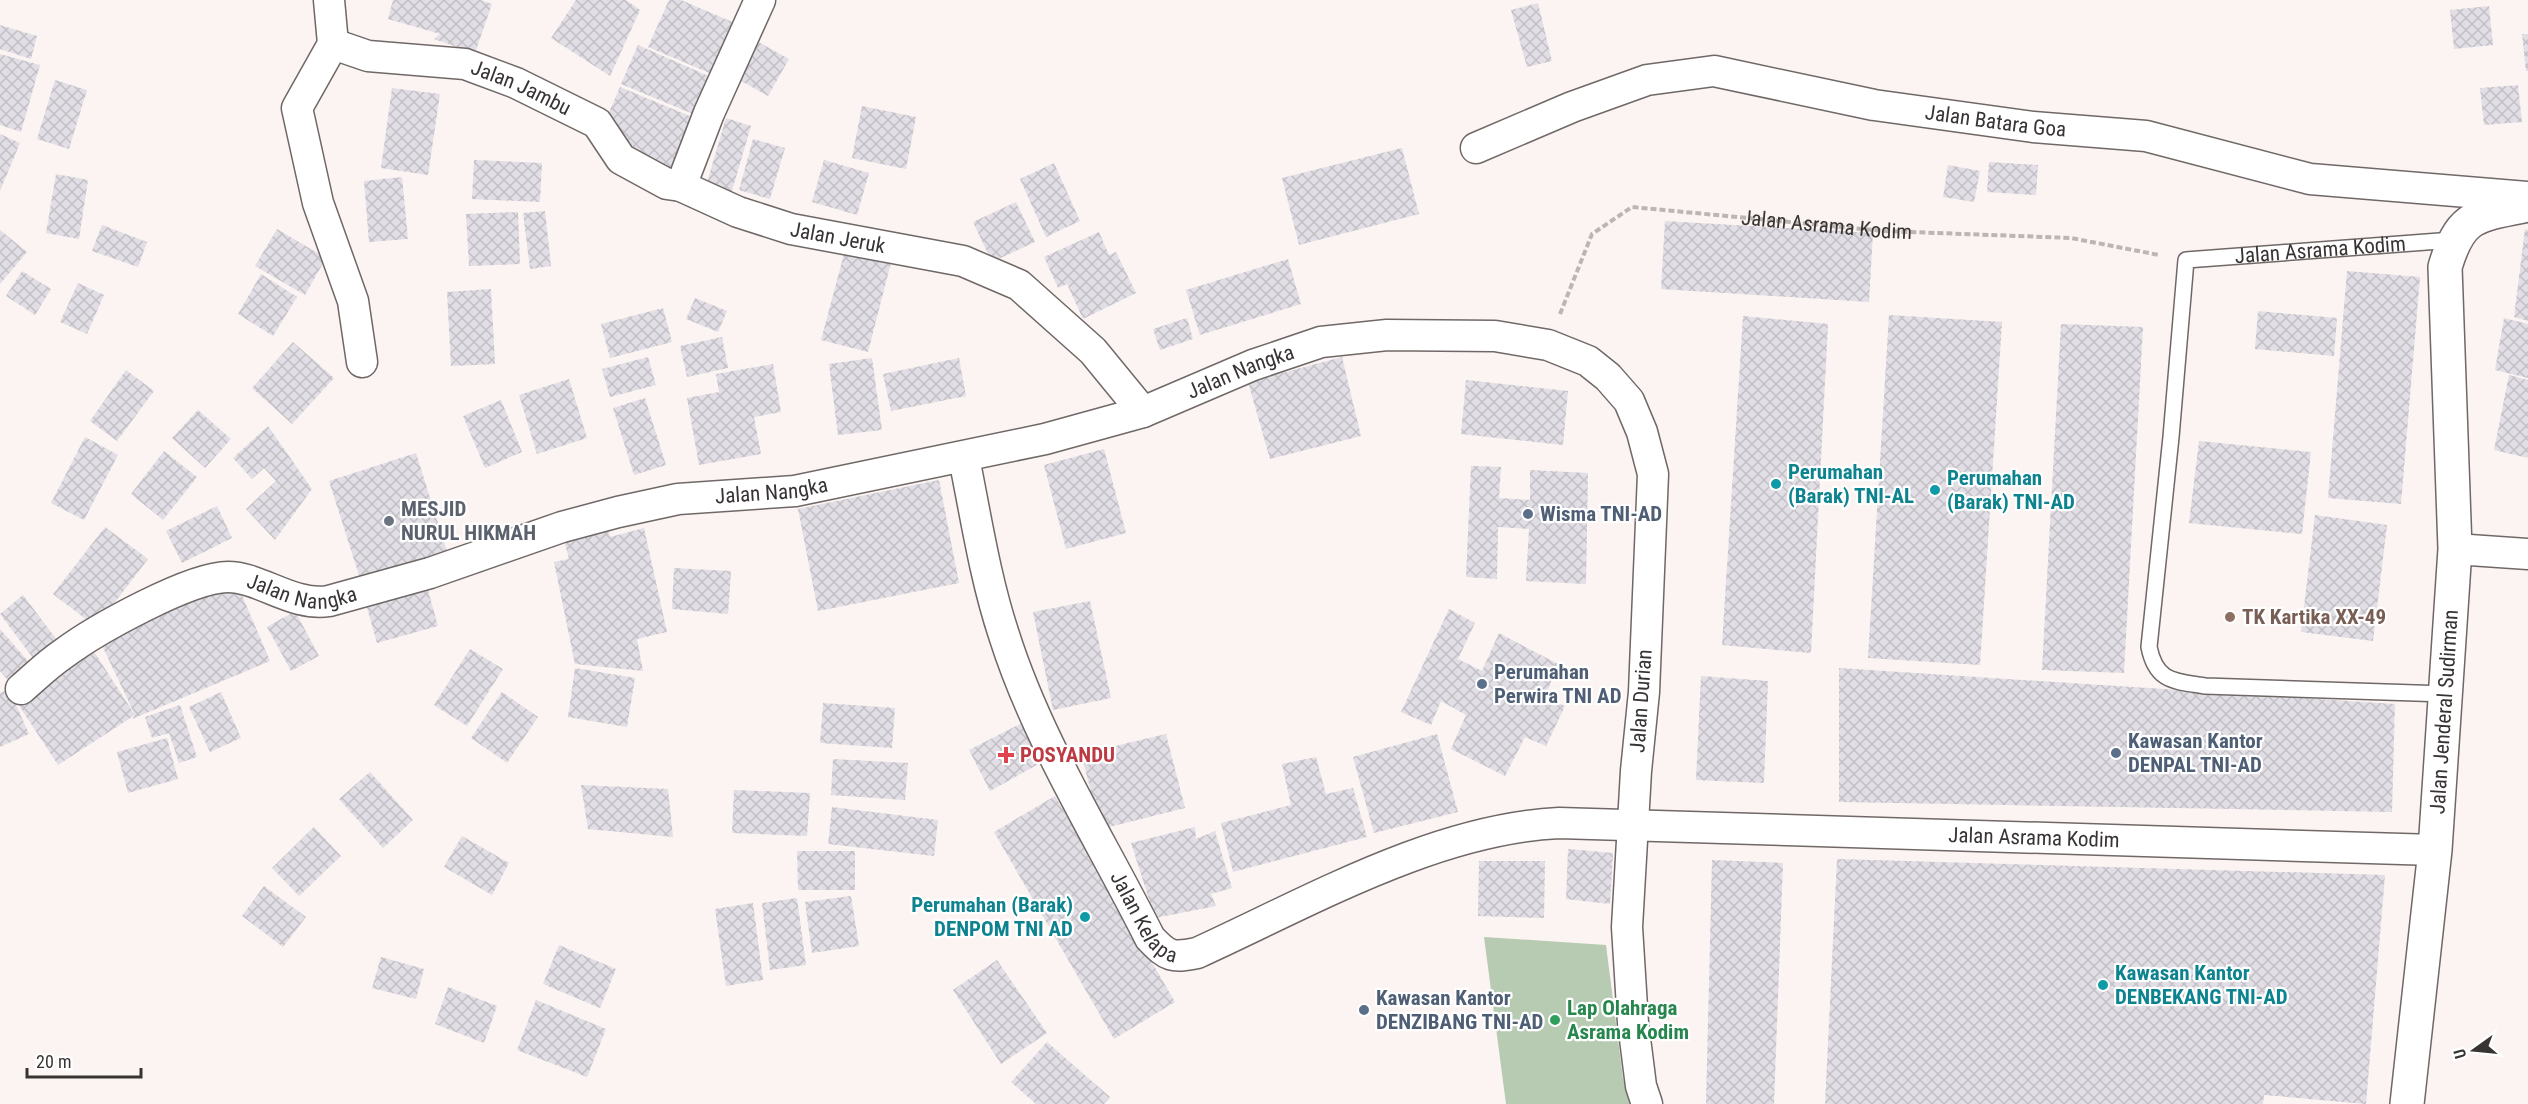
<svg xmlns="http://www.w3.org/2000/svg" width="2528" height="1104" font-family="'Roboto Condensed',sans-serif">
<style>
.pitch{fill:#b7cbb3}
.building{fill:url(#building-cross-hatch)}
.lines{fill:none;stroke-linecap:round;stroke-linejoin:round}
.lane-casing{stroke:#6f6866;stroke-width:18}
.street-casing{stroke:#6f6866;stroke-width:33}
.secondary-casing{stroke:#6f6866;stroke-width:36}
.path{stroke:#bbb5b3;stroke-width:4;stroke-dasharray:6 3;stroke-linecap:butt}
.lane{stroke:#fff;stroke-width:15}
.street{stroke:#fff;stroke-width:30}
.secondary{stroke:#fff;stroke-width:33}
.culture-dot{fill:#0f9aa8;stroke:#fff;stroke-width:2}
.service-dot{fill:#5c6f8a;stroke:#fff;stroke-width:2}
.worship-dot{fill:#6b7280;stroke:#fff;stroke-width:2}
.education-dot{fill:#8d6e63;stroke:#fff;stroke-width:2}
.health-dot{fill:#e0444e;stroke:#fff;stroke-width:2}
.leisure-dot{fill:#2e9e5b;stroke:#fff;stroke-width:2}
.labels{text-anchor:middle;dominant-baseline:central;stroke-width:4.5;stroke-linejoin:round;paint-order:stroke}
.street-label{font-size:21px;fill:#373433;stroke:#fff}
.culture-label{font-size:21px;font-weight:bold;fill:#0d838f;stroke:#fff;text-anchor:start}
.worship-label{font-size:21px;font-weight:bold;fill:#5b616d;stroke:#fff;text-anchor:start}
.service-label{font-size:21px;font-weight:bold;fill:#4e5e75;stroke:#fff;text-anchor:start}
.education-label{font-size:21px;font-weight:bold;fill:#785e54;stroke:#fff;text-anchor:start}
.health-label{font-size:21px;font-weight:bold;fill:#be3a42;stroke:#fff;text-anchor:start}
.leisure-label{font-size:21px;font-weight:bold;fill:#27864d;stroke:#fff;text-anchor:start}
</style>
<defs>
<pattern id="building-cross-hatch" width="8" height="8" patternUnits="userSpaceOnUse" patternTransform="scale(1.5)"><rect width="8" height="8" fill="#e1dee5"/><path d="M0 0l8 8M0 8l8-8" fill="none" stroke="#c2bfc5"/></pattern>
</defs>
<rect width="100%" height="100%" fill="#fcf4f2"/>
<polygon class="pitch" points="1484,937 1606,945 1623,1078 1630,1104 1506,1104"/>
<g class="building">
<polygon points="393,0 481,0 492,4 475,53 434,39 440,34 388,19"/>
<polygon points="576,0 626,0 640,10 610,76 551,38"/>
<polygon points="669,0 681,0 737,24 714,75 648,47"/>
<polygon points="1538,3 1552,61 1527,67 1511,10"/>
<polygon points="2489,6 2493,45 2454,49 2450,10"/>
<polygon points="0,25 37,36 31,59 0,49"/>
<polygon points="2522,34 2528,34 2528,71 2526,71"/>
<polygon points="755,40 789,59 768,96 734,77"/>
<polygon points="638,45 713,78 698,116 621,84"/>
<polygon points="0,54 40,65 21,132 0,125"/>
<polygon points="55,80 87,90 69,149 37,139"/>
<polygon points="2518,85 2522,122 2484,125 2480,88"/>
<polygon points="620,87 697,119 674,177 622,157 605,122"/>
<polygon points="392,88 440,94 428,175 381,168"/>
<polygon points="862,106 916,117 906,169 852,158"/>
<polygon points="726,118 751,126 731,194 706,186"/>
<polygon points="0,134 20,143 0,191"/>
<polygon points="753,139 785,148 770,199 739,190"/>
<polygon points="1402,148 1419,214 1299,245 1282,178"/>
<polygon points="474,160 542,163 540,202 472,199"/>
<polygon points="824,160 869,173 857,215 812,202"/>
<polygon points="1989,162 2038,165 2036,195 1987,192"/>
<polygon points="1054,163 1080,221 1046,237 1020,179"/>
<polygon points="1948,165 1980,171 1974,202 1943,197"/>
<polygon points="56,174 88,180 79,239 46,233"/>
<polygon points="402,177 408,239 369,242 364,181"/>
<polygon points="1016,202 1035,242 992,262 973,222"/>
<polygon points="545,211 551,266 530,269 523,213"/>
<polygon points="518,212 520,264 469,266 466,214"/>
<polygon points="1665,221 1873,233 1869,302 1661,289"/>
<polygon points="102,225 147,242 138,267 92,251"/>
<polygon points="277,229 326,258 305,295 255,266"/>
<polygon points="2525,229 2528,230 2528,321 2514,317"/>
<polygon points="0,230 27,252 0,284"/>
<polygon points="1099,232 1109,255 1116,252 1136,293 1083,319 1067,284 1058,288 1044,257"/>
<polygon points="847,243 893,255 868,352 821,340"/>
<polygon points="1288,259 1301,304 1200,335 1186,290"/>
<polygon points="22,271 51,289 35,315 6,296"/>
<polygon points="2347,271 2420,277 2401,504 2328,498"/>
<polygon points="261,274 297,297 273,336 238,314"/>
<polygon points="78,283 104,295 87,334 60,322"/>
<polygon points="491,289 495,364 451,366 447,292"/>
<polygon points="695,298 727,311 718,332 686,319"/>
<polygon points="663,308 672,342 610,358 601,324"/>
<polygon points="2258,311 2337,318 2334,356 2255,349"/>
<polygon points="1889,315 2002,322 1980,665 1868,658"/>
<polygon points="1743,316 1828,324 1811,653 1722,645"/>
<polygon points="1187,318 1193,339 1160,350 1153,329"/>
<polygon points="2504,318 2528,324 2528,378 2495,370"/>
<polygon points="2061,324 2143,327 2124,673 2042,670"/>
<polygon points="722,337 728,368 687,377 680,346"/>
<polygon points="293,342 334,378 292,424 252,388"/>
<polygon points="648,357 656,385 610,397 602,369"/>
<polygon points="1342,357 1361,436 1270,459 1248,382"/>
<polygon points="872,358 882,430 838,435 829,364"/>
<polygon points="959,358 966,396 891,411 883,374"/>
<polygon points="773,364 781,412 754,417 761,454 699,465 687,398 719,392 716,374"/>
<polygon points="126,370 154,391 117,441 90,421"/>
<polygon points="2509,375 2528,380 2528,458 2494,450"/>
<polygon points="569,379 587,438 537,454 519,395"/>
<polygon points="1466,380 1568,391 1563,445 1461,434"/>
<polygon points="645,398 666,465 634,475 613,408"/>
<polygon points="501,400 522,452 485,468 463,416"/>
<polygon points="198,410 231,439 205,468 172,438"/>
<polygon points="268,426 312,489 275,540 246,509 276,481 264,468 252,479 233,458"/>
<polygon points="85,437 118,455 84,520 51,503"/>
<polygon points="2199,441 2311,452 2302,534 2189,523"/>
<polygon points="1104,449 1126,533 1066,549 1044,465"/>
<polygon points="164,451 197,477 163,520 131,494"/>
<polygon points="416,453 450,561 363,588 329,481"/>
<polygon points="1471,466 1501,467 1499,498 1530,500 1530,470 1588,473 1586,584 1526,581 1529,529 1498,527 1497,579 1466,577"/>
<polygon points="939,480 959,583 818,611 798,509"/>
<polygon points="217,506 232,538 182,563 166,531"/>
<polygon points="2315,515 2387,525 2373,641 2301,632"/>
<polygon points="105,527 148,559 96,627 53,594"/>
<polygon points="644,528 667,632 637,639 643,671 575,664 554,562 569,559 564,540 608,530 610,537"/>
<polygon points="674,568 731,571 728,614 672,609"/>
<polygon points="235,579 270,661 132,719 135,715 58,765 14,698 91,647 135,715 98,637"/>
<polygon points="426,583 438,626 377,643 365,601"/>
<polygon points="23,595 57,640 33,658 0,614"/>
<polygon points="1090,601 1111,698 1053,710 1033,612"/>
<polygon points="1449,609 1475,623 1458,659 1482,671 1499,633 1558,664 1545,697 1565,706 1546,746 1525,737 1505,776 1451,749 1466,715 1441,701 1431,725 1401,712"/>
<polygon points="295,611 319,656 291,671 267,627"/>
<polygon points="0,629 28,661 7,679 0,671"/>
<polygon points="470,649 503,669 467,726 434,705"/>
<polygon points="575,668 635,678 627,727 568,717"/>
<polygon points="1839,668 2395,704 2392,812 1839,802"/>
<polygon points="1701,676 1768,681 1764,783 1696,780"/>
<polygon points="9,689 29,734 0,747 0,693"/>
<polygon points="221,692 241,738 210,752 189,707"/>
<polygon points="502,692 538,717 507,763 471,738"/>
<polygon points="823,703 895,708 892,748 820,743"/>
<polygon points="180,705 197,757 179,763 169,733 152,738 145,717"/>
<polygon points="1024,722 1044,761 990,791 969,750"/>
<polygon points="1166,734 1185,808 1101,829 1081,754"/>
<polygon points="1437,734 1458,812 1374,833 1353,757"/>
<polygon points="167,738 178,779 128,793 117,752"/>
<polygon points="1316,757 1326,794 1353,788 1367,837 1233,872 1221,823 1291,805 1282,764"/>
<polygon points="833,759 908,763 905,800 831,795"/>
<polygon points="370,772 413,820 383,848 339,799"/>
<polygon points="581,785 668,789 673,837 588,829"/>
<polygon points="734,790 810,793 807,836 732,833"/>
<polygon points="1055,796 1175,1002 1114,1039 994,832"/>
<polygon points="832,807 938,820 934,856 828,844"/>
<polygon points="314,827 341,856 299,896 272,868"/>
<polygon points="1195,827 1196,839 1215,831 1232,888 1211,894 1216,906 1155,918 1131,843"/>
<polygon points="462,836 509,863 492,895 444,867"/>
<polygon points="1568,849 1613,853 1610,904 1566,899"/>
<polygon points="797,851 855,851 855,890 798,890"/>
<polygon points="1837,859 2385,875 2366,1104 2264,1095 2263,1104 1825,1104"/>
<polygon points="1712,860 1783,863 1774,1104 1706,1104"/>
<polygon points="1479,861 1545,861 1544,918 1478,916"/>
<polygon points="264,886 306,917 283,947 242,916"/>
<polygon points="851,896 859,946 812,953 805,902"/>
<polygon points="797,898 806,965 770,970 762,903"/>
<polygon points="753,903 763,980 726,986 715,909"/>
<polygon points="559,945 616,969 600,1008 543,984"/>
<polygon points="381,957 424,969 416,999 372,988"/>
<polygon points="997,960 1047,1033 1001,1064 953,990"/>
<polygon points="448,987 497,1006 484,1043 435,1024"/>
<polygon points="536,1000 606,1029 587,1077 517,1050"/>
<polygon points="1047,1042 1110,1097 1104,1104 1036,1104 1011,1082"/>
</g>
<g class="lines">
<defs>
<g id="lane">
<path id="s2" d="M2446,694L2205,686C2174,681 2156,682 2149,647L2171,437L2186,260L2453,240"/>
</g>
<g id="street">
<polyline points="329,0 333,44 297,108 318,203 353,301 362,362"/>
<path id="s3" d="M760,0L709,113L681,186L738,212L791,229L963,261L1019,285L1093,351L1143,412"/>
<path id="s4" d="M333,44L368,56L465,64L516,83L597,123L621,159L667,184L681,186"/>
<path id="s5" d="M1476,148L1572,107L1647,80L1714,71L1874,105L2033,127L2146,136L2310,179L2528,197"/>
<path id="s6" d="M964,458C976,517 985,578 1004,635C1037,740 1101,840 1150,938C1168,957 1172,958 1197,953C1309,902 1435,829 1559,823L2435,850"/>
<polyline points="2455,549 2528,554"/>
<path id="s7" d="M21,689C35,677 48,664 63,654C95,630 190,577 228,577C260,577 293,607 329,601L430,573L562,527L618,512L678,499L795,491L1045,439L1143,412L1253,365L1321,342L1387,335L1495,336L1548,345L1588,361L1608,377L1629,401L1642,432L1653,474L1644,692L1636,771L1627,927L1633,1023L1641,1086L1647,1104"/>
</g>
<g id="secondary">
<path id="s8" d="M2407,1104L2435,850L2455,549L2445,267C2461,213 2477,216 2528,205"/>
</g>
</defs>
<use href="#lane" class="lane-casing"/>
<use href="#street" class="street-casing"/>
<use href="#secondary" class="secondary-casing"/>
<path class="path" id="s1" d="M1560,314L1592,234L1632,207L1884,231L2071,238L2159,255"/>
<use href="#lane" class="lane"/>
<use href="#street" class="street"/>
<use href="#secondary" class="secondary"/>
</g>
<g class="culture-dot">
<circle cx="1776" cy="484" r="6"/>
<circle cx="1935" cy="490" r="6"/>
<circle cx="1085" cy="917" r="6"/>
<circle cx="2103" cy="985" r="6"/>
</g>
<g class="service-dot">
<circle cx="1528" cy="514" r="6"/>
<circle cx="1482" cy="684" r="6"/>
<circle cx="2116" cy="753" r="6"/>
<circle cx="1364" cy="1010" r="6"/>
</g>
<circle class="worship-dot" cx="389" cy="521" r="6"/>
<circle class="education-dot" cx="2230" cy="617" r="6"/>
<path class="health-dot" d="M1003 746h6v6h6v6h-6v6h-6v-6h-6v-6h6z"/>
<circle class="leisure-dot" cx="1555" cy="1020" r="6"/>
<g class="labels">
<g class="street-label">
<text stroke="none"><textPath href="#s4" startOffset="195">Jalan Jambu</textPath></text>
<text stroke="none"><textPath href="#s5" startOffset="538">Jalan Batara Goa</textPath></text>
<text stroke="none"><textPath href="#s1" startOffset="330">Jalan Asrama Kodim</textPath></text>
<text stroke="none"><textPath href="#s3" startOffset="368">Jalan Jeruk</textPath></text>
<text stroke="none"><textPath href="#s2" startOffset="840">Jalan Asrama Kodim</textPath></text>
<text stroke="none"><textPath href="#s7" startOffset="1287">Jalan Nangka</textPath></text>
<text stroke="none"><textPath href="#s7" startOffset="801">Jalan Nangka</textPath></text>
<text stroke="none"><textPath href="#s7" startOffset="315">Jalan Nangka</textPath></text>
<text transform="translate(1641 701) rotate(-86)">Jalan Durian</text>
<text stroke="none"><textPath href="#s8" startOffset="394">Jalan Jenderal Sudirman</textPath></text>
<text stroke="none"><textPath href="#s6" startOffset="1434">Jalan Asrama Kodim</textPath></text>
<text stroke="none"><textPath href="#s6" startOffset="498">Jalan Kelapa</textPath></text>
</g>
<g class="culture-label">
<text x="1788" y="472">Perumahan<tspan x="1788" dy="24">(Barak) TNI-AL</tspan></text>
<text x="1947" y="478">Perumahan<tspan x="1947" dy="24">(Barak) TNI-AD</tspan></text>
<text x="1073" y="905" text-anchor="end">Perumahan (Barak)<tspan x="1073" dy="24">DENPOM TNI AD</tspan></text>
<text x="2115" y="973">Kawasan Kantor<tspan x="2115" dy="24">DENBEKANG TNI-AD</tspan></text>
</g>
<g class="worship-label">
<text x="401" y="509">MESJID<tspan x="401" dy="24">NURUL HIKMAH</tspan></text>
</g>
<g class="service-label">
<text x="1540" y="514">Wisma TNI-AD</text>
<text x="1494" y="672">Perumahan<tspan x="1494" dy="24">Perwira TNI AD</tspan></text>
<text x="2128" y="741">Kawasan Kantor<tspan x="2128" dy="24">DENPAL TNI-AD</tspan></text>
<text x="1376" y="998">Kawasan Kantor<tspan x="1376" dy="24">DENZIBANG TNI-AD</tspan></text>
</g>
<g class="education-label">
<text x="2242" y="617">TK Kartika XX-49</text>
</g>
<g class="health-label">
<text x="1020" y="755">POSYANDU</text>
</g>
<g class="leisure-label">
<text x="1567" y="1008">Lap Olahraga<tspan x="1567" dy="24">Asrama Kodim</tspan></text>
</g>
</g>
<g transform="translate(2474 1050) rotate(255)" stroke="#ffffff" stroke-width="4.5" paint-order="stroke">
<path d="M0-4.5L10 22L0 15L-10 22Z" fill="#373433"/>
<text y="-9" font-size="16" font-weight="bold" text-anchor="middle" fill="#373433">U</text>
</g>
<path d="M27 1068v9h114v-9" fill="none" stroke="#373433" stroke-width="3"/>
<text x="36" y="1068" font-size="18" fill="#373433" stroke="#ffffff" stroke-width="4.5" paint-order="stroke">20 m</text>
</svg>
